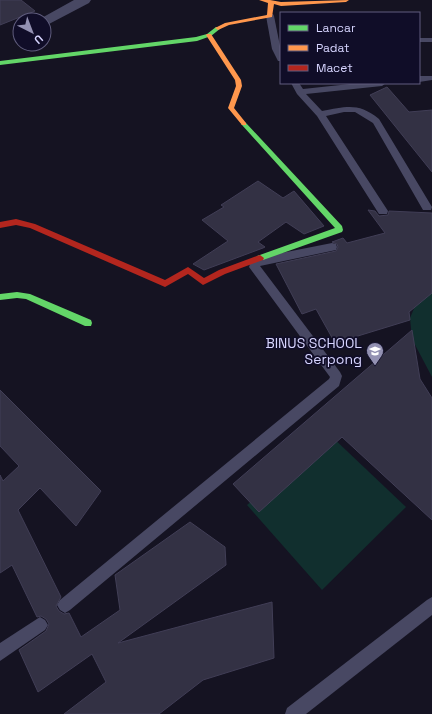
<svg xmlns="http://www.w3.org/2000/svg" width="432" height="714" font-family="'Space Grotesk',sans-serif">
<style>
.green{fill:#112f2e}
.building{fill:#333144;stroke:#413e56}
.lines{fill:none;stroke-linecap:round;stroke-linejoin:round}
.lane{fill:#484863;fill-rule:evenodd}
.street{fill:#484863;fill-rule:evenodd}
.fast{fill:#63d668;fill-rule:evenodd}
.slow{fill:#ff974d;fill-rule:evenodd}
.jam{fill:#b3261e;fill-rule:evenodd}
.labels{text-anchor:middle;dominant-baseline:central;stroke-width:3.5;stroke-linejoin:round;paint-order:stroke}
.poi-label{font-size:14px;fill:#d7d5ff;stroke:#100d28;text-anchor:end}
</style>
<rect width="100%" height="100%" fill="#151322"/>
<g class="green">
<polygon points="432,289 432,377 412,339 410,318 418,299"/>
<polygon points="329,434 406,507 322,590 247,505"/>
</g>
<g class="building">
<polygon points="0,0 21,0 35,11 0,25"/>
<polygon points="387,87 409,112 432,110 432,172 370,95"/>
<polygon points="258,181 283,198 294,191 324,226 304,234 286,222 258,242 265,247 263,248 204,270 193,264 228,241 202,220 224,207 221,205"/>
<polygon points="368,210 375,211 379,216 388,215 389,211 432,213 432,293 409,312 410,320 335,343 316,309 302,314 276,264 336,251 338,247 337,244 332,242 343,238 347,243 385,233"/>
<polygon points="412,330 420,379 432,398 432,520 342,437 259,512 233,484"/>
<polygon points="0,390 101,491 76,526 40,488 18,510 61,597 56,606 59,611 64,614 69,613 81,637 120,610 115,575 190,522 225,547 226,565 118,643 272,602 274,658 203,680 159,714 64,714 106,682 92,654 38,692 19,650 46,631 49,624 46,619 41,616 37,617 12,565 0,573 0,475 3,481 19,466 0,446"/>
</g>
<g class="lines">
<g class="lane">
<polygon points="267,14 273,14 274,16 281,51 281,61 278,61 272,49 266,16"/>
<rect x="419" y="38" width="13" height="4"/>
<polygon points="419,76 432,76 432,80 419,82"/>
<path d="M291,83H299L303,89L359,83H386L382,86L306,94L322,111C346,107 358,102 379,119L432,207L431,210H423L373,123L355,112H344L326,116L388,211L387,214H379L317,116L297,94Z"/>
<polygon points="332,243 336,244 337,247 336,250 260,266 340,372 342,376 339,386 70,610 65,613 60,610 57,605 60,600 329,379 330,377 249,267 252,259 256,258"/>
<polygon points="432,597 432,615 306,714 285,714 287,708 427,600"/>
<polygon points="40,617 45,620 48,625 45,630 0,661 0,643"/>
</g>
<polygon class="street" points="74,0 91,0 89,3 49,24 44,25 44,20 38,20"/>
<g class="fast">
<polygon points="216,27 221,28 211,36 197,41 0,65 0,61 196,37 207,34"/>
<polygon points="244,122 246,123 342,226 343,230 342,232 263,260 257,260 256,258 257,256 335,228 242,125 241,124"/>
<polygon points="17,292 30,294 91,320 92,323 91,326 85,326 26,299 17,298 0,300 0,294"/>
</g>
<g class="slow">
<polygon points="259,0 270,0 281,2 349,0 346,2 281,6 274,4 272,17 229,25 218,30 215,28 225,23 267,15 268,3"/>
<polygon points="207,34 211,34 241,80 242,86 234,108 246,123 246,125 242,125 228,108 236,86 235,80 206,35"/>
</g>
<polygon class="jam" points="16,219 35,224 165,280 188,267 204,278 219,270 257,256 260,255 264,258 263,260 225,274 203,285 188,274 165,287 30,228 16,225 0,228 0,222"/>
</g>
<defs>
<symbol id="school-pin" viewBox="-11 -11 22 30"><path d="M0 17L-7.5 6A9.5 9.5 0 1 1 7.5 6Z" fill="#9391b2" stroke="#100d28"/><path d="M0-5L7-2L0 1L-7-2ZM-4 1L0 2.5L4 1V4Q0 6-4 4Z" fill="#fff"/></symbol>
</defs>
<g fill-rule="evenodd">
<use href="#school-pin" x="365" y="341" width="20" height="27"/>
</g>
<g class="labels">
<g class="poi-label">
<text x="362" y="343">BINUS SCHOOL<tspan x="362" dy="16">Serpong</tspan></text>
</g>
</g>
<rect x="280" y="12" width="140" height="72" fill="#100d28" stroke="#605d7e"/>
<rect x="288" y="25" width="20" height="6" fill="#63d668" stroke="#605d7e"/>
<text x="316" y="32" font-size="12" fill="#d7d5ff">Lancar</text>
<rect x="288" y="45" width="20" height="6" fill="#ff974d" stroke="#605d7e"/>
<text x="316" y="52" font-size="12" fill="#d7d5ff">Padat</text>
<rect x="288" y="65" width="20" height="6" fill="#b3261e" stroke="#605d7e"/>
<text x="316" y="72" font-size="12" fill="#d7d5ff">Macet</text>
<g transform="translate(32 32) rotate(138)"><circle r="19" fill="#100d28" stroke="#605d7e"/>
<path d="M0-3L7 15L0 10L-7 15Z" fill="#9391b2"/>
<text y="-6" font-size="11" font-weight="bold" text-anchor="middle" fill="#d7d5ff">U</text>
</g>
</svg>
